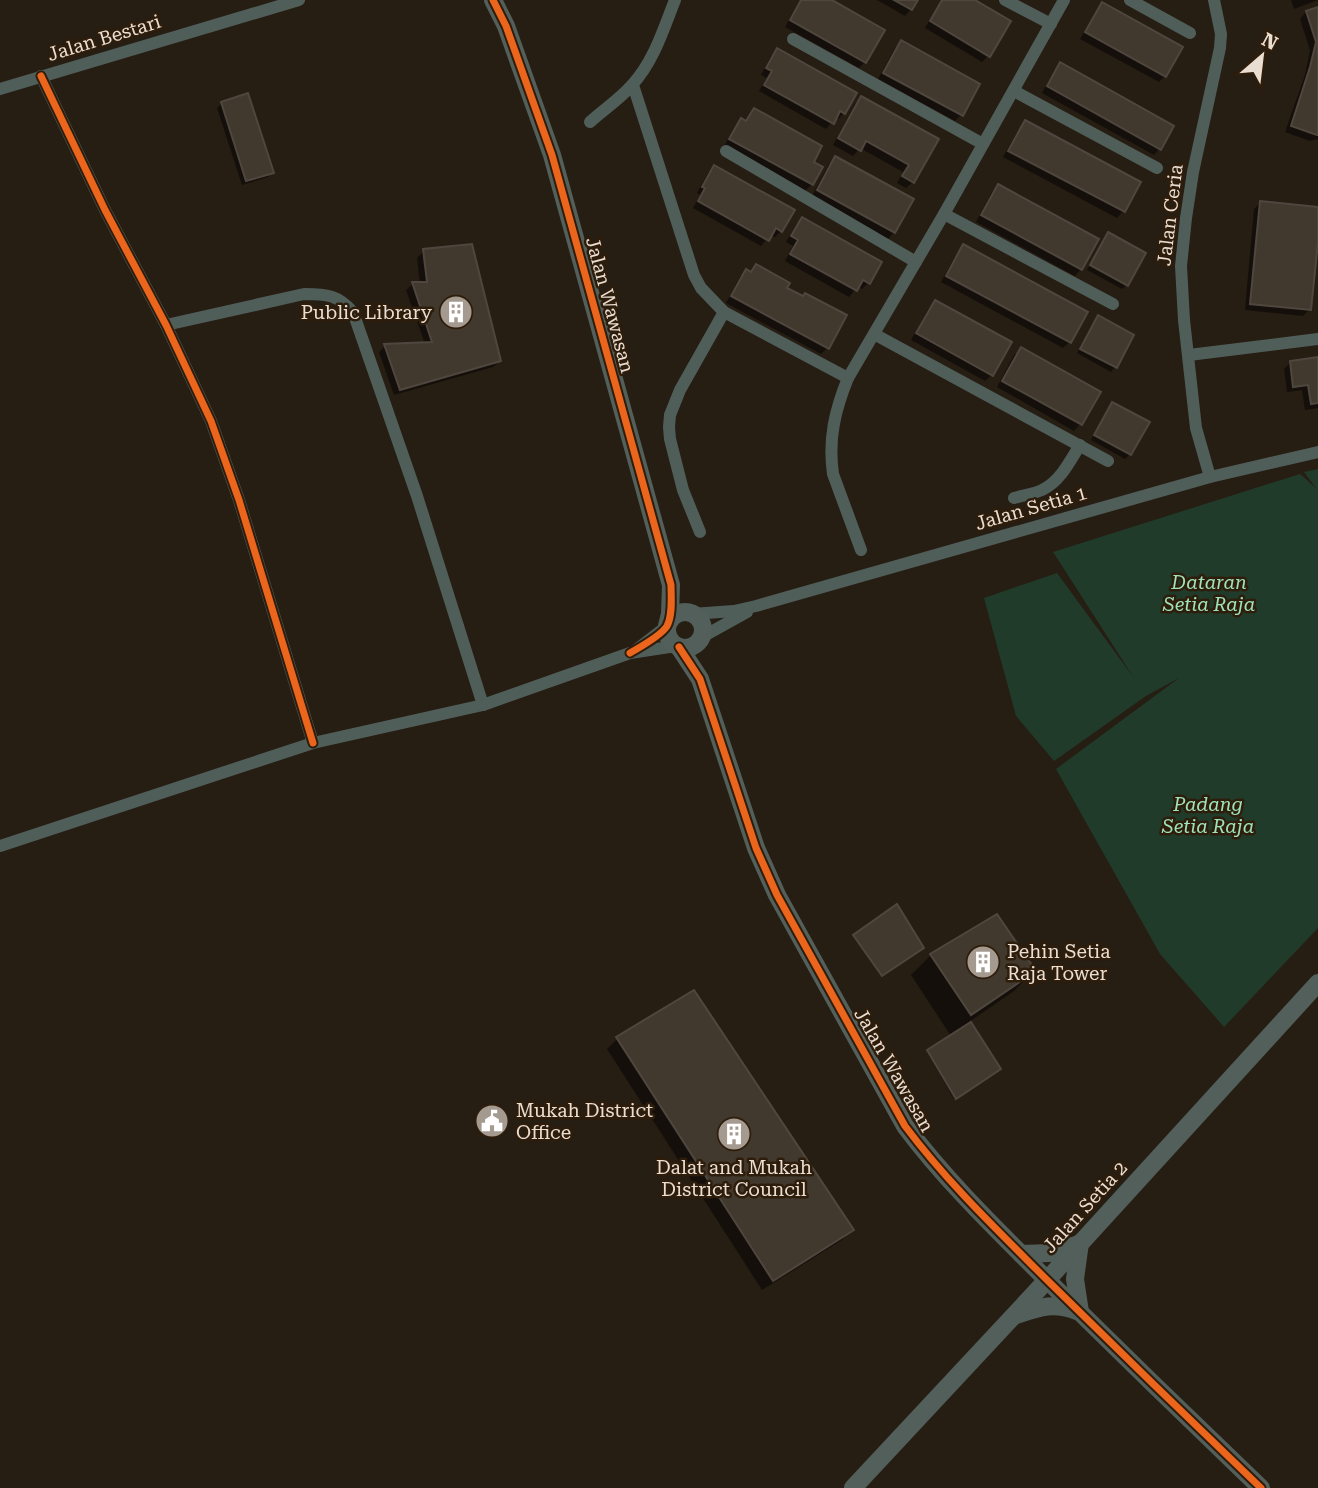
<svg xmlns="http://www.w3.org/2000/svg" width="1318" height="1488" font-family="'Roboto Serif',serif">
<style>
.green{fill:#213b2b}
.shadow{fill:#0007}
.building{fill:#42392e;stroke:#4f473f;stroke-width:2}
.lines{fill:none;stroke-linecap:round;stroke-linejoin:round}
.street{stroke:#505e5a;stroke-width:12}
.secondary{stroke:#525f5a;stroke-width:18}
.cycleway-casing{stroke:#2e1d0b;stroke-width:11}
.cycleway{stroke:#eb651d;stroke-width:7}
.labels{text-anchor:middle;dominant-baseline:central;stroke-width:5;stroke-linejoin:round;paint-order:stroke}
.street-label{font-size:19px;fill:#eaded3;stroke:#2e1d0b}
.poi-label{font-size:19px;fill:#eaded3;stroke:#2e1d0b;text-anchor:start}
.park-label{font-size:19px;font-style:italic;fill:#9ee3bb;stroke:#2e1d0b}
</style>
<rect width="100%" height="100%" fill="#261d13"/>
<polygon class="green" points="1318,469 1318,928 1224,1027 1160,954 1056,769 1179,678 1146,696 1054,761 1016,716 984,598 1057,573 1134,678 1053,552 1300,474 1316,488 1304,472"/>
<g class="shadow">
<polygon points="800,0 828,0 865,62 859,68 785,27"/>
<polygon points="877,0 916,0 911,9 905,16"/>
<polygon points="941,0 972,0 989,55 982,62 925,28"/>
<polygon points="1291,0 1318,0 1294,9"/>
<polygon points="1102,4 1165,76 1159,82 1080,39 1096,11"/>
<polygon points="1318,8 1318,139 1310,141 1285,132 1305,75 1310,50 1300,19 1306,12"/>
<polygon points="902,42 978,84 961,115 955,121 878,79 895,48"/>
<polygon points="778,50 844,113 838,119 835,118 826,129 759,91 767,78 761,75 771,56"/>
<polygon points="1060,65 1160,148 1154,155 1042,93 1054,71"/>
<polygon points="247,96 272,172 268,177 242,185 217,108 221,104"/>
<polygon points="862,98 936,140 913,182 906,188 897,183 903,172 860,148 853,156 833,145 855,104"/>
<polygon points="754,110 811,163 820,168 812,184 805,191 724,146 735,127 741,120 744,122"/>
<polygon points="1025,122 1139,183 1123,211 1117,218 1003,157 1019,129"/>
<polygon points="836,158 894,232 888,239 812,196 829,164"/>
<polygon points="715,167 781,231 775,237 770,235 761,246 693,208 700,195 697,193 708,173"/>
<polygon points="999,186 1081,269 1075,276 976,222 992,192"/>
<polygon points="1260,203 1318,209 1310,309 1303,316 1245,310 1254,209"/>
<polygon points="802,219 868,283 862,289 858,286 849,297 785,261 793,246 786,242 796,225"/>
<polygon points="1109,235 1127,285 1122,289 1087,270 1104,239"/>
<polygon points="963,246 1070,342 1063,348 941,282 957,253"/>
<polygon points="424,251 500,361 493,367 394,395 379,352 385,346 425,344 406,290 413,284 420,284 417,258"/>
<polygon points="756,266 785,289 827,348 821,354 726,303 740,277 746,271 749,273"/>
<polygon points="935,302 992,375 985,381 911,340 929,308"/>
<polygon points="1098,318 1115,367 1111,372 1077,353 1094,322"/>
<polygon points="1021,349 1098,392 1080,424 1074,431 997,387 1014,355"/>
<polygon points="1318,359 1318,408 1305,410 1302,390 1287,392 1284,369 1290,363"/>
<polygon points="1112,404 1130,454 1125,459 1091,440 1108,408"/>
<polygon points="896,906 922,948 881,975 853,937"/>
<polygon points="931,955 1034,971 1014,991 969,1022 999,1069 954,1099 927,1052 951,1036 911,975"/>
<polygon points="617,1039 852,1230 842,1240 762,1290 607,1049"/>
</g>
<g class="building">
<polygon points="801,0 832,0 885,30 866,63 790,20"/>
<polygon points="894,0 918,0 912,10"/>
<polygon points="942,0 975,0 1011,21 990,57 930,21"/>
<polygon points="1102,2 1183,47 1166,77 1085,32"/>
<polygon points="1318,7 1318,135 1317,135 1291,126 1310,67 1316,42 1306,11"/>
<polygon points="901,40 980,84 963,116 883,73"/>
<polygon points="777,48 857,93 845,114 840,111 834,124 764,85 772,71 766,68"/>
<polygon points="1060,62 1174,126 1161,150 1047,86"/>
<polygon points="248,93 274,173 246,181 221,102"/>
<polygon points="861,96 939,139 914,183 902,176 909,165 866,141 861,151 838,138"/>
<polygon points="754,108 822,146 814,162 823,167 813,185 729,139 741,118 746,121"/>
<polygon points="1025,120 1141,182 1125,212 1008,151"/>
<polygon points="835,156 914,199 895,233 817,190"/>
<polygon points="714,165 795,210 782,232 776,228 769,241 698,201 705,188 702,187"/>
<polygon points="998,184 1099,239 1082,270 981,215"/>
<polygon points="1260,201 1318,207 1318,242 1311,310 1250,304"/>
<polygon points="802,217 882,262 870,284 863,280 857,291 790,254 798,240 791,236"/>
<polygon points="1108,232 1146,253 1128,286 1090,265"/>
<polygon points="472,244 501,361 400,390 384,344 432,342 412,282 427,282 423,249"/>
<polygon points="963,244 1088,312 1071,343 946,276"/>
<polygon points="756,264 790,283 787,288 803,296 805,293 847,315 829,349 731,296 746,269 751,272"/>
<polygon points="935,300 1012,342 993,376 916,333"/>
<polygon points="1098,315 1134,335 1117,368 1080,349"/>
<polygon points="1021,347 1101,392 1082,425 1002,381"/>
<polygon points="1318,357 1318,403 1311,404 1308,385 1293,387 1290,361"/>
<polygon points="1112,402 1150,422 1131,455 1094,435"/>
<polygon points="897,904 924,948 882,976 853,935"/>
<polygon points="997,914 1036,971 971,1015 930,954"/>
<polygon points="694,990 854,1230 773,1281 616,1037"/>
<polygon points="971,1022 1001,1069 956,1099 927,1050"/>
</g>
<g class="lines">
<g class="street">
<polyline points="1005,0 1051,24"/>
<polyline points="1130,0 1190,33"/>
<polyline points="793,39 983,144"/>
<polyline points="41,76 105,210 166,325 211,421 239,500 313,743"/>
<polyline points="633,85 694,275 701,288 724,312 848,378"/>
<polyline points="0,89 299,0"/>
<polyline points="1014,91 1157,168"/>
<path d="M590,122C603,110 620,99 632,85C654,61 663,30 675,0"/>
<polyline points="726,151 916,262"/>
<polyline points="944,214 1113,304"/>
<path d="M166,325L304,294C327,294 338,295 353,312L417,496L483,705"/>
<polyline points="874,334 1108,461"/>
<polyline points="1189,355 1318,339"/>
<polyline points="1210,477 1196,428 1184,320 1181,266 1186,218 1193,172 1220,48 1221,34 1214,0"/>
<path d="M1014,498C1023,495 1034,494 1042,490C1060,482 1070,461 1080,445"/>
<polyline points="700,532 683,490 670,439 669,427 670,415 680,390 724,312"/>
<path d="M861,550L833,474C828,439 835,410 848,378L944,214L1064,0"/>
<polyline points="692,614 734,611 756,606 1210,477 1318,452"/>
<polyline points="702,637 747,612"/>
<polyline points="636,650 667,626"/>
<polyline points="0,846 313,743 483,705 630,653 676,646"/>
</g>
<g class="secondary">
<polyline points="493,0 506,26 552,155 671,585 670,614 667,626"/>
<circle cx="685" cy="630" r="18"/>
<path d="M679,647L700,679L756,848L777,895L905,1126C947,1182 997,1230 1046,1279C1117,1349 1189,1419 1261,1488"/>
<polyline points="1021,1254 1050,1253 1079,1244"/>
<polyline points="1080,1312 1075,1279 1080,1243"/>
<path d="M1016,1315C1040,1307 1053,1302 1077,1311"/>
<polyline points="853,1488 1047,1280 1318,983"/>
</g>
<defs>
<g id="cycleway">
<path d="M493,0L506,26L552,155L671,585C671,596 673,615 667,626C661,636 640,647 630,653"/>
<polyline points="41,76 105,210 166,325 211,421 239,500 313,743"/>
<path d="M679,647L700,679L756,848L777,895L905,1126C947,1182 997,1230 1046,1279C1117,1349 1189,1419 1261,1488"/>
</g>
</defs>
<use href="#cycleway" class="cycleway-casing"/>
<use href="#cycleway" class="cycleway"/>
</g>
<defs>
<symbol id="building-disc" viewBox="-11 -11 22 22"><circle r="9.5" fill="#a59a90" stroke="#2e1d0b"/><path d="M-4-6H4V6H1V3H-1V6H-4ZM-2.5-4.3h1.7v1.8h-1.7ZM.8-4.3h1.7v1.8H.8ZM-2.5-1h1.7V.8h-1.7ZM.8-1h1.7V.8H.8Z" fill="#fff"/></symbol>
<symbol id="civic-disc" viewBox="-11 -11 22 22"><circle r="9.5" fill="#a59a90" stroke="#2e1d0b"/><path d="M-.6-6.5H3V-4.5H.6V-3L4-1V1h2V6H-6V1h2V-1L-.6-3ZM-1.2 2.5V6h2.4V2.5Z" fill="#fff"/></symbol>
</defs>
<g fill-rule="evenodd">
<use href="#building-disc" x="437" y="293" width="38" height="38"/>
<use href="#building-disc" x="964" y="943" width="38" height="38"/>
<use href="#civic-disc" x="473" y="1102" width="38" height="38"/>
<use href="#building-disc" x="715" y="1115" width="38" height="38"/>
</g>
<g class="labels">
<g class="street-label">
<text transform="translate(104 38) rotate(-17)">Jalan Bestari</text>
<text transform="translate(1170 215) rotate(-83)">Jalan Ceria</text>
<text transform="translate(610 305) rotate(75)">Jalan Wawasan</text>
<text transform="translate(1031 508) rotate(-16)">Jalan Setia 1</text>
<text transform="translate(894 1070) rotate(60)">Jalan Wawasan</text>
<text transform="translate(1085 1207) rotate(-48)">Jalan Setia 2</text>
</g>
<g class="poi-label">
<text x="432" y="312" text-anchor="end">Public Library</text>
<text x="1007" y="951">Pehin Setia<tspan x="1007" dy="22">Raja Tower</tspan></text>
<text x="516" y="1110">Mukah District<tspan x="516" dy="22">Office</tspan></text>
<text x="734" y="1167" text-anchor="middle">Dalat and Mukah<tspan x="734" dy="22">District Council</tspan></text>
</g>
<g class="park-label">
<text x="1209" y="582">Dataran<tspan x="1209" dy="22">Setia Raja</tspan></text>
<text x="1208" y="804">Padang<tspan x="1208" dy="22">Setia Raja</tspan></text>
</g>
</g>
<g transform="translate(1262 56) rotate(28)" stroke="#2e1d0b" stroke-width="5" paint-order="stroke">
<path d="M0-5L12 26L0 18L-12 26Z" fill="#eaded3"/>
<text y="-10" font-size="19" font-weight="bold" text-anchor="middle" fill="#eaded3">N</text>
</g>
</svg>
